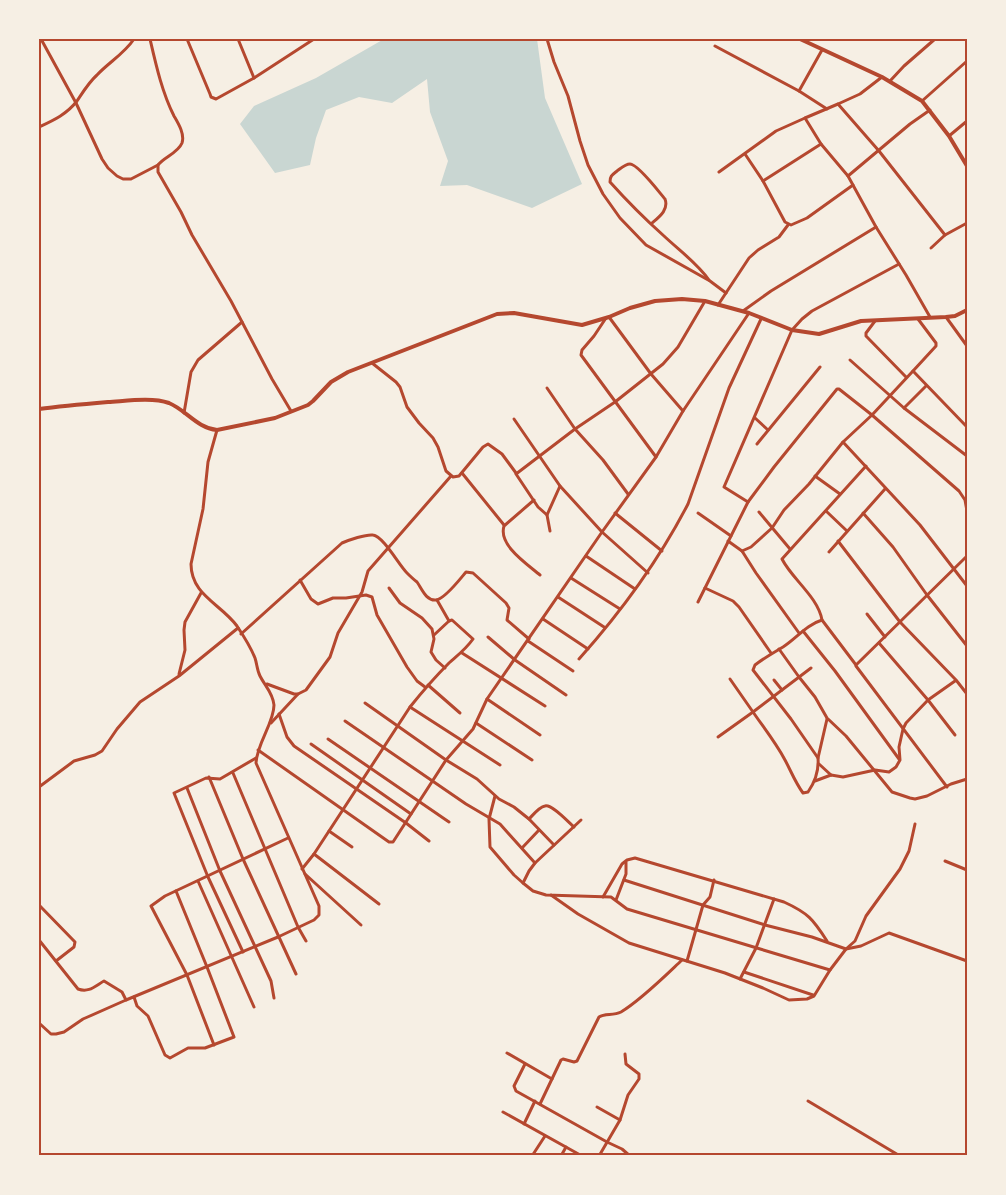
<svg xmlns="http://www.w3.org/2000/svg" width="1006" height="1195" font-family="'PT Serif',serif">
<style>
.water{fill:#c9d6d2}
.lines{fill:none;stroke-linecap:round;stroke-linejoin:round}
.minor{stroke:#b5482f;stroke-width:3}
.secondary{stroke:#b5482f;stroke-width:4}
.neatline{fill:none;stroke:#b5482f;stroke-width:2}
</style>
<rect width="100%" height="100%" fill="#f6efe4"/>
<polygon class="water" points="384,39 537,39 545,98 582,184 532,208 467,185 440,186 448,161 430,112 427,79 392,103 359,97 326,110 316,138 310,165 275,173 240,124 254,106 316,78"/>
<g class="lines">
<g class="minor">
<polyline points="41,39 76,103 102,159 108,168 117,176 123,179 131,179 158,165"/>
<path d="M150,39C156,65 162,92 174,116C178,123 185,134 182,143C178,153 164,157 158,165V172L181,212L192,235L231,301L272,379L291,411"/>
<polyline points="187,39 210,94 211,97 216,99 254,78 314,39"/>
<polyline points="238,39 254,78"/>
<polyline points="547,39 554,62 568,96 580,141 588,165 603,194 620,218 646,245 710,281 726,293"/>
<polyline points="715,46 799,91 827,109"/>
<polyline points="890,81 904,66 935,39"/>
<polyline points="799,91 822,50"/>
<polyline points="922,101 967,61"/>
<polyline points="838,104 879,151 945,235 967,223"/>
<path d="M39,127C54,120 67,114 77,101C83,92 89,82 97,75C109,62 124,54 134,39"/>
<polyline points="949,136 967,121"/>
<polyline points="821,144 763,181 785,222 791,225 807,218 853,185"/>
<polyline points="745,154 763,181"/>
<polyline points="719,172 776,131 805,118"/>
<polyline points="848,176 821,144 805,118 838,104 860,94 882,77"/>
<path d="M651,224C659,217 669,210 665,199C659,192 638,164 630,164C625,164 620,169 617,171C612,175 610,176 610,182C627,201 645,219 664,236C680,251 697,263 709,280"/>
<polyline points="876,227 906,275 930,317"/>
<polyline points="931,248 945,235"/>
<polyline points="899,264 812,311 802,319 792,330 724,487 748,502 774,467 837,389 839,389 872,415 959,491 965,500 967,511"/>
<polyline points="718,305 749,258 758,250 779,237 788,225"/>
<polyline points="743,311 771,291 876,227 848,176 910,124 930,110"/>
<polyline points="609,317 651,374 683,411"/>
<polyline points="946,317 967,346"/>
<polyline points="606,318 594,336 582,350 581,355 656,457"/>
<polyline points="875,321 866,333 866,336 906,377"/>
<polyline points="850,360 904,408 967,456"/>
<polyline points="372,363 396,382 400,387 407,407 419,423 433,438 438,447 446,471 453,477 459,476 483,447 488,444 502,454 516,473"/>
<polyline points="913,371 936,346 936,343 918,319"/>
<polyline points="547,388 575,429 603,460 628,494"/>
<polyline points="904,408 926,386"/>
<polyline points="184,413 191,372 198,360 242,322"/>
<polyline points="755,418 768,430"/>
<polyline points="514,419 560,486"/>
<polyline points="843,442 920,525 967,586"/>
<polyline points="757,444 820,367"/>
<path d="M866,466L782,559C792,579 818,597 822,620L856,665L967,556"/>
<polyline points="462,473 504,525"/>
<polyline points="815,476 840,494"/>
<path d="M534,500L504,526C498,545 527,564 540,575"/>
<polyline points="826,511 847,531"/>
<polyline points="759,512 790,549"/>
<polyline points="615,513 662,551"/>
<polyline points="698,513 731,536"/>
<polyline points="863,513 893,547 927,595 967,646"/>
<polyline points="547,515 550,531"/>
<polyline points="728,541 742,551 751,547 772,528 784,510 809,484 843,442 872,415 913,371 967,427"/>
<polyline points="838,541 900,622 956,680 967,694"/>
<polyline points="742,551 756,573 799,633"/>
<polyline points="829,552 885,489"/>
<polyline points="586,556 635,589"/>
<polyline points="648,573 602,532 560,486 547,515 538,507 516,474 575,429 615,402 663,364 678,347 705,301"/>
<polyline points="571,578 620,609"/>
<polyline points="300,580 311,599 318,604 333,598 346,598 366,595 372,597 377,615 407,667 417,681 425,687"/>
<polyline points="389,588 400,603 422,618 432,629 434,639 431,652 436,660 445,668"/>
<polyline points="705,588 733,601 739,607 771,653"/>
<polyline points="558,597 604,627"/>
<polyline points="437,600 449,621"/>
<polyline points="698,602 748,502"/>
<polyline points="867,614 885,637"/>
<polyline points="543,619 588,649"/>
<polyline points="803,631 835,671 899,759"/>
<path d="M241,634L342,543C349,540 366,534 373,535C383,536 399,565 407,573C410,576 413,579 417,582C422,589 426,601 436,600C445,599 460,579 466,572L473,573L506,603L509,608L507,620L529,639"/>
<polyline points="488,637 515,660 566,695"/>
<polyline points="528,641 573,671"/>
<polyline points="879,643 928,700 955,735"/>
<polyline points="779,649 799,677 815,697 827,718 846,736 892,792 910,798 915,799 927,796 951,784 967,779"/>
<polyline points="462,653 545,706"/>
<path d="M579,659C621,612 659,560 688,504L729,388L761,319"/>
<polyline points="856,666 947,787"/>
<path d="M811,668L753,712C764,728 776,743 785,760C791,771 795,782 803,793L808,792C815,782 819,771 818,758L827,719"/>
<polyline points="179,674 185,650 184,630 185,622 201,593"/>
<polyline points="774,680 782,690"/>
<polyline points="267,684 294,694 298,694 306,690 330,657 338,633 362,592 368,571 451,476"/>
<polyline points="428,685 460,713"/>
<polyline points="487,699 540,735"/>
<polyline points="365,703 446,760 477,779 499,799 514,807 529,819 554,845"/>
<polyline points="410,707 500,765"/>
<polyline points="279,714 287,737 294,746 406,823 429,841"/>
<polyline points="345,721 466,804 500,824 535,863"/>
<polyline points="271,723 298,694"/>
<polyline points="476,723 532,760"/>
<polyline points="718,737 753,712 730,679"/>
<polyline points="328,739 449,822"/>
<polyline points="311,744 411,814"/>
<polyline points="258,750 389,842 393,842 446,760 473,729 487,699 602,532 656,457 683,411 749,313"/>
<path d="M818,758L791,719L753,670L755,665C764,658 773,653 783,647C797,638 806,625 822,620"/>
<polyline points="819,764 831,775"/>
<polyline points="233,773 298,927 306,941"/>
<polyline points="209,777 243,859 296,974"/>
<polyline points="815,781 831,775 843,777 875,770 889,772 896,767 900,760 899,747 903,729 906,723 928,700 955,681"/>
<polyline points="39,787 74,761 95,755 102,751 117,729 140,702 179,676 238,628"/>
<polyline points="187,788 220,871 271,981 274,998"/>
<polyline points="495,796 489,819 490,847 514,875 523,883 533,891 546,895 611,897 627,909 830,970"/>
<path d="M529,819C533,815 539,807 545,806C552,804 568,822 574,827"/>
<polyline points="329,831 352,847"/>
<polyline points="522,848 539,830"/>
<polyline points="314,854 379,904"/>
<polyline points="945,861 967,870"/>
<path d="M302,869L314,854L410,707C422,692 435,677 449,663C458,655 466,649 473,639L452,620L449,621L434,635"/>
<polyline points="305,874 361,925"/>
<polyline points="624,880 765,925 812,937 846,949 861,946 889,933 967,961"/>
<polyline points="198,881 254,1007"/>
<polyline points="523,883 529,871 535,863 581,820"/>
<polyline points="551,895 578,914 629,943 725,973 763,988 789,1000 807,999 814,996 830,970 846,949 855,941 866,916 900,869 909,851 915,824"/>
<path d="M603,897L622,864L627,860L635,858L784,902C808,913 813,919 827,941"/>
<polyline points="616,900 626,874 626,862"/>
<polyline points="39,905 75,942 74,947 56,961"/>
<path d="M39,940L78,989C89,993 95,986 104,981L122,992L126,1000"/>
<polyline points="243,952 208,877 174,793 206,778 220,779 256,758"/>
<polyline points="687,961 703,905 710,897 714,880"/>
<polyline points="744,972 813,995"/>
<polyline points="740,979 756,948 774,899"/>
<polyline points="134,997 137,1006 148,1016 165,1055 170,1058 188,1048 205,1048 234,1037 207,967 176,891"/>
<path d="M39,1023L51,1034H56L64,1032L83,1019L126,1000L278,937L314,920L319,915V906L256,763C257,743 274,723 274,705C273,693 265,686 260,676C257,670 257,664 255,658C251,648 243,635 237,626C221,604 191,595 191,564L203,509L208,462L217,430"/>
<polyline points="214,1045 187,975 151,906 165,896 288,838"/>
<polyline points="507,1053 552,1079"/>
<polyline points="525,1064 514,1086 516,1091 607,1142 622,1149 630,1156"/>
<polyline points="808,1101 900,1156"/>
<path d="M540,1104L561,1060L563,1059L574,1062L577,1061L599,1017C605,1013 613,1016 621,1012C641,1000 665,976 682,960"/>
<polyline points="597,1107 620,1120"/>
<polyline points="503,1112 582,1156"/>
<polyline points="524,1124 535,1101"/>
<polyline points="532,1156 545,1136"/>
<polyline points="561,1156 566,1147"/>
<polyline points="599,1156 620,1120 628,1095 639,1079 639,1074 626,1064 625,1054"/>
</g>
<g class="secondary">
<polyline points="800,39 882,77 922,101 949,136 967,166"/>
<path d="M39,409C62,406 85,404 108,402C126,401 152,397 169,403C186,410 197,428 217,430L275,418L308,405L313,401L331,382L348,372L497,314L514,313L582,325L609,317L630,308L655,301L682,299L705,301L749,313L792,330L819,334L861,321L946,317L955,316L967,310"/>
</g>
</g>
<rect width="1006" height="1195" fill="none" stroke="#f6efe4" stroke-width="81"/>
<rect x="40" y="40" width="926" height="1114" class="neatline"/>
</svg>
